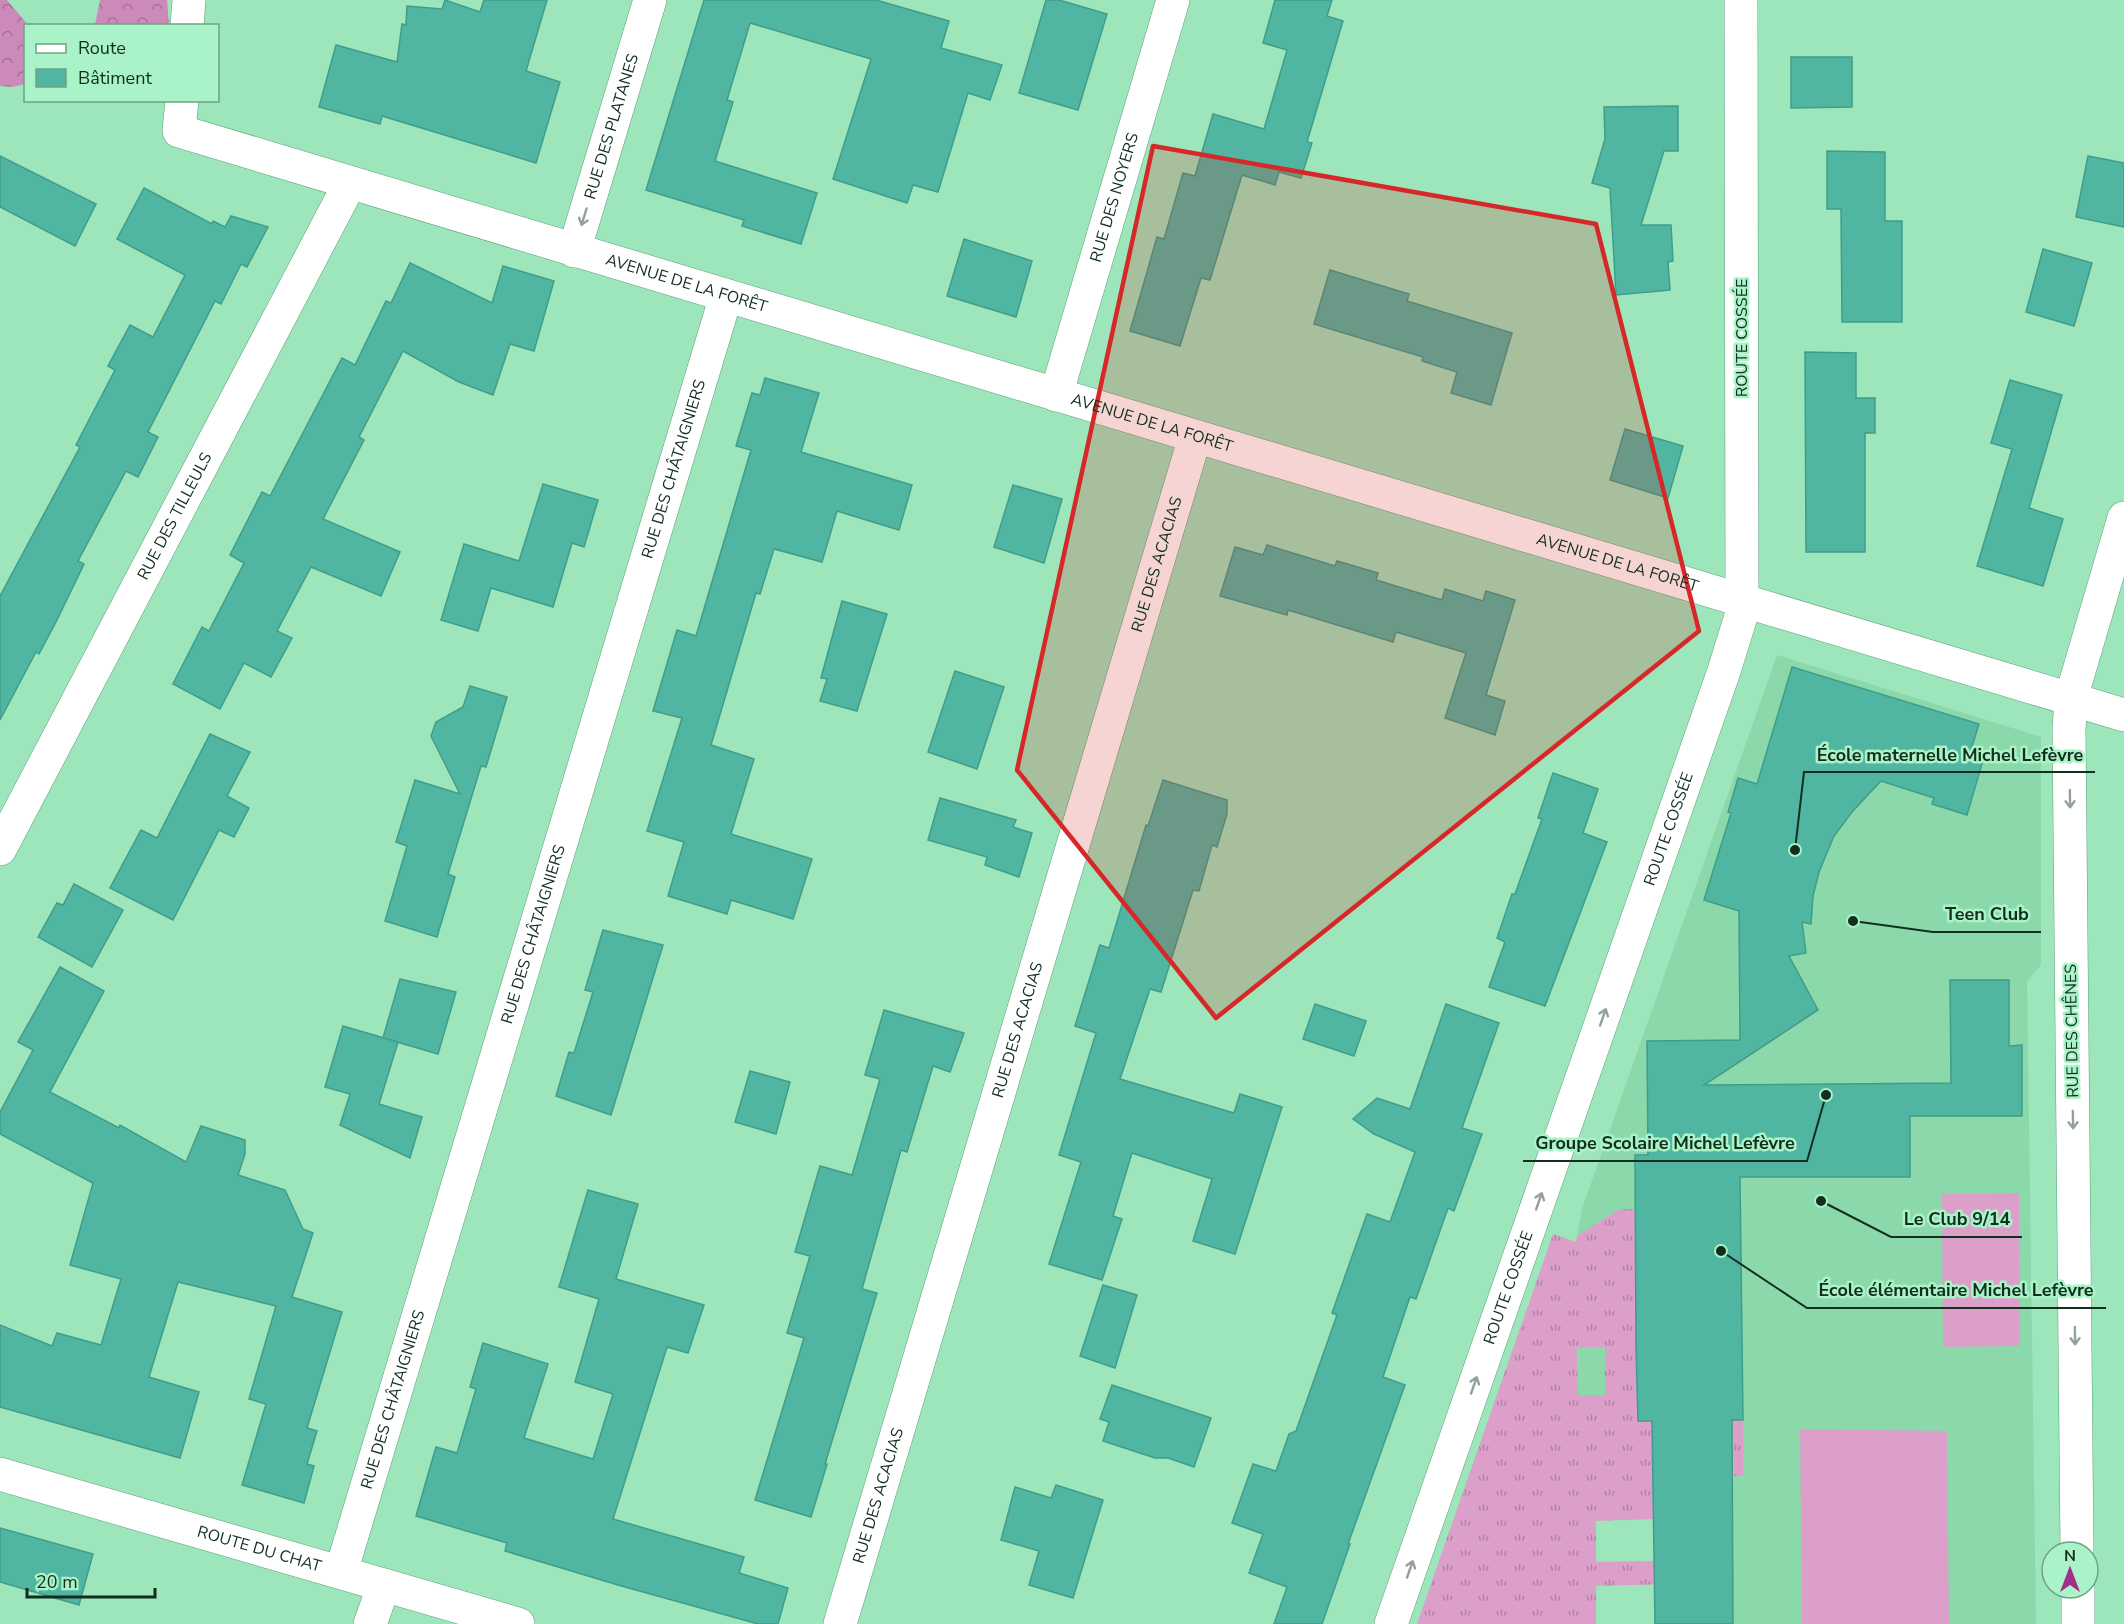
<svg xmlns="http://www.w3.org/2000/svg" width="2124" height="1624" font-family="'Nunito Sans',sans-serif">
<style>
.built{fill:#8bd9ab}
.grass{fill:url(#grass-tufts);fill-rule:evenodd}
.forest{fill:url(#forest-crowns)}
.garden{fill:#db9fc9}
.building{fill:#51b6a1;stroke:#3f9d8a;stroke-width:1.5}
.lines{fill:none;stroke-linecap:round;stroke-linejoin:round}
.street-casing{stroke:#5ba179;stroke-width:34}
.street{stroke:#fff;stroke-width:33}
.oneway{stroke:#94a19a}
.marked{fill:#d62828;fill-opacity:0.2;stroke:#d62828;stroke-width:4.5;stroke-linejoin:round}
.labels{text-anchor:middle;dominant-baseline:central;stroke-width:5;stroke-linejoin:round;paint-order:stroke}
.street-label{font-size:16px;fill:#112e1e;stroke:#aaf2c7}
.leader{fill:none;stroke:#112e1e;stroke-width:2}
.callout-dot{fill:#112e1e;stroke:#aaf2c7;stroke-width:2}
.callout-label{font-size:18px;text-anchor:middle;font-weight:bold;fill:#112e1e;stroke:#aaf2c7;stroke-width:5;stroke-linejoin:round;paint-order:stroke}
</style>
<defs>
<pattern id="grass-tufts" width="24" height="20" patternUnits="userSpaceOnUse" patternTransform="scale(1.5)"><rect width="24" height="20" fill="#db9fc9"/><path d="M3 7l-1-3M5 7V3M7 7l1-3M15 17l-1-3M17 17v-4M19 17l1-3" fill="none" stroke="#b082a3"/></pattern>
<pattern id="forest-crowns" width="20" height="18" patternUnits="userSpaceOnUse" patternTransform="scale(1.5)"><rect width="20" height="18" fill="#cb8ab8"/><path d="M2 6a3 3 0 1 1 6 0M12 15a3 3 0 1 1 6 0" fill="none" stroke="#a37195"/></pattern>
</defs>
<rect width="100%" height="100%" fill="#9de5bb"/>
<polygon class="built" points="1777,655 2041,737 2041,965 2027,981 2036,1624 1733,1624 1732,1476 1743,1476 1743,1420 1638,1421 1578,1395 1576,1242 1582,1209"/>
<path class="grass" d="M1620,1209H1635L1638,1421L1743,1420V1476H1732L1655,1519L1596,1521V1562L1654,1561L1668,1584L1596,1586V1624H1417L1553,1234L1576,1242L1577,1236ZM1577,1347H1605V1395H1578Z"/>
<g class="forest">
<polygon points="0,0 7,0 28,25 26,26 25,84 12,87 0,86"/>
<polygon points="100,0 167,0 169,25 95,25"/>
</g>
<g class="garden">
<polygon points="2019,1193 2020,1346 1943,1347 1942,1194"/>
<polygon points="1800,1429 1947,1431 1949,1624 1802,1624"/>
</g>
<g class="building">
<polygon points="445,0 480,12 484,0 547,0 526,71 560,82 536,163 382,116 380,124 319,107 336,45 397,62 402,24 406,25 407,6 442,9"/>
<polygon points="704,0 876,0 949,21 941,48 1002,65 990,100 968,93 938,192 913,185 907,203 833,179 871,59 750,23 727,100 733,102 715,161 817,193 801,244 742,226 744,220 646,190"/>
<polygon points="1046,0 1059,0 1107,14 1078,110 1019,93"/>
<polygon points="1275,0 1332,0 1327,16 1343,21 1307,142 1312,143 1301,178 1279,172 1275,185 1242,175 1210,280 1201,278 1180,346 1130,331 1157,237 1164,239 1183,173 1195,176 1213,114 1264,129 1287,50 1263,43"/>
<polygon points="1791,57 1852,57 1852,107 1791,108"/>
<polygon points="1678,106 1678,151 1664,151 1641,225 1671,225 1673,261 1668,262 1670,290 1616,295 1610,188 1592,183 1605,139 1604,107"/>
<polygon points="1827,151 1885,152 1885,221 1902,221 1902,322 1842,322 1841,209 1827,209"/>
<polygon points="0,156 96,204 75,246 0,207"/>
<polygon points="2088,156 2124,163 2124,227 2076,217"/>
<polygon points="144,188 212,224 213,221 225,227 231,216 268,227 247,267 241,264 221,304 215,301 148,432 158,437 138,477 126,471 78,561 84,564 56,622 39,654 36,652 0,720 0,596 80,447 76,445 115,370 108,366 130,325 153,337 185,275 117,239"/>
<polygon points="964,239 1032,261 1016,317 947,296"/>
<polygon points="2043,249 2092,263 2074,326 2026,312"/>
<polygon points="410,263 492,303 503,266 554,281 534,351 510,344 493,395 459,382 403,351 359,437 364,440 323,519 400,552 381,596 311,567 277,631 292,638 271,677 244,663 220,709 173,684 202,627 209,631 244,563 230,555 262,492 270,496 342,358 355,365 386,301 391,303"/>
<polygon points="1330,270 1409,294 1407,301 1512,333 1491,405 1451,393 1457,372 1422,361 1423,357 1314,324"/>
<polygon points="1805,352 1856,353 1856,398 1875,398 1875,433 1865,433 1865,552 1806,552"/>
<polygon points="765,378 819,393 801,452 912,485 899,530 837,511 822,562 774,549 760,594 756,593 711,745 754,759 731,834 812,859 793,919 731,900 727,914 668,896 684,842 647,831 682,718 653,711 677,630 696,636 751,450 736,446 752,393 760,395"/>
<polygon points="2010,380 2062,395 2029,508 2063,519 2043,586 1977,566 2012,449 1991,443"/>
<polygon points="1625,429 1683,446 1668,498 1610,480"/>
<polygon points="543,484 598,500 584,547 572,543 553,607 491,588 478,631 441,620 464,544 519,561"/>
<polygon points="1013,485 1062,499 1044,563 994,547"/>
<polygon points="1267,545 1335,566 1337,561 1378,573 1376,580 1442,600 1445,589 1483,601 1486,591 1515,600 1486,695 1505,701 1495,735 1445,718 1466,653 1396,632 1393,642 1288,610 1287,615 1220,596 1235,547 1263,555"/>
<polygon points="842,601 887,614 857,711 820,701 827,679 821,678"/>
<polygon points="1792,667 1979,724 1970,753 1984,757 1967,815 1932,804 1934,798 1881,781 1852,812 1834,836 1819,872 1813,896 1811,924 1802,922 1806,953 1789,956 1818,1010 1704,1085 1951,1083 1950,980 2009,980 2009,1046 2022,1045 2022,1116 1910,1116 1910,1177 1740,1177 1743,1420 1732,1420 1733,1624 1655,1624 1652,1421 1638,1421 1636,1347 1635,1155 1648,1155 1647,1041 1740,1040 1739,911 1704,900 1731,813 1728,812 1738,778 1757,784"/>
<polygon points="955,671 1004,687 977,769 928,752"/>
<polygon points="470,686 507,697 486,767 481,766 448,874 455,877 437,937 385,921 407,846 396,842 415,780 460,794 431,736 436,722 463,707"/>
<polygon points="210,734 250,752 227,796 249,808 234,837 219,830 173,920 110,888 141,830 157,838"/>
<polygon points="1553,773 1598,789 1583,833 1607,842 1545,1006 1489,987 1505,942 1497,938 1512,894 1515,894 1542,819 1538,818"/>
<polygon points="1163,780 1227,800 1227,814 1217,847 1212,845 1199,891 1193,890 1161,992 1150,989 1120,1079 1234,1113 1240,1094 1282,1107 1235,1254 1193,1241 1212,1179 1132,1153 1113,1216 1122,1219 1102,1280 1049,1264 1081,1162 1059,1155 1096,1033 1075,1026 1100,945 1109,948 1146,825 1148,826"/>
<polygon points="940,798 1016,820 1013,827 1032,833 1019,877 985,865 987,857 928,840"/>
<polygon points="74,884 123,910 92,967 38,937 57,903 63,905"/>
<polygon points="603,930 663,945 611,1115 556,1096 569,1052 574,1053 593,992 585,990"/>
<polygon points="60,967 104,991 50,1092 119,1128 120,1125 186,1162 201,1126 245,1140 245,1154 238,1175 285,1190 303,1229 313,1233 292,1297 342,1312 307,1428 317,1431 307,1464 314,1466 304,1503 242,1485 266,1404 249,1399 276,1306 178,1282 149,1377 199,1392 180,1458 0,1407 0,1325 52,1346 57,1333 101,1345 121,1279 70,1265 93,1183 0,1134 0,1112 33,1050 18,1042"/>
<polygon points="400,979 456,992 438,1054 383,1038"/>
<polygon points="1315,1004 1366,1021 1354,1056 1303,1039"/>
<polygon points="1446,1004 1499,1023 1462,1128 1482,1134 1454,1211 1448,1208 1416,1299 1410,1297 1383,1377 1405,1385 1348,1544 1350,1544 1322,1624 1274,1624 1287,1587 1249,1573 1263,1534 1232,1523 1253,1464 1276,1471 1289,1434 1296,1431 1337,1315 1332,1313 1367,1214 1390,1222 1415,1152 1374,1134 1353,1119 1377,1098 1410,1109"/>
<polygon points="884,1010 964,1033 950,1072 933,1066 907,1152 901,1150 862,1289 877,1293 825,1464 827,1464 811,1517 755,1500 804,1338 787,1333 810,1256 795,1252 820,1166 852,1175 880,1079 865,1075"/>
<polygon points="343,1026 398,1042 379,1104 422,1117 410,1158 340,1125 350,1094 325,1087"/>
<polygon points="750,1071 790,1082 776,1134 735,1122"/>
<polygon points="588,1190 638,1204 616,1279 704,1305 688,1353 667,1347 613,1519 744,1557 739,1573 788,1588 778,1624 758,1624 618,1585 505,1551 507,1543 416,1516 436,1447 457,1453 476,1389 470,1387 483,1343 548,1364 524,1438 593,1459 613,1394 575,1382 599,1299 559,1287"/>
<polygon points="1103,1285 1137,1295 1115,1368 1080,1356"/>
<polygon points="1112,1385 1211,1418 1194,1467 1168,1458 1155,1458 1103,1441 1109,1422 1100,1419"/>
<polygon points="1056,1485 1103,1500 1073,1598 1029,1585 1039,1551 1001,1540 1015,1487 1051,1498"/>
<polygon points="0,1528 93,1554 79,1605 0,1582"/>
</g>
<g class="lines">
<defs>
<g id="street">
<polyline points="187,26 189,0"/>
<path id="s1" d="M182,100L179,131L2124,715"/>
<path id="s2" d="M574,251L650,0"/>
<path id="s3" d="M1056,395L1173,0"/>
<path id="s4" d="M0,849L350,183"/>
<path id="s5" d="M0,1474L518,1624"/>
<polyline points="2077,1552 2069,730 2071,698 2124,518"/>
<path id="s6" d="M341,1572L726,296"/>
<polyline points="2078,1588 2078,1624"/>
<polyline points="370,1624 384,1585"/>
<path id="s7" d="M840,1624L1195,437"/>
<path id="s8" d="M1391,1624L1724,671L1742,613L1741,0"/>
</g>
</defs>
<use href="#street" class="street-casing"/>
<use href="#street" class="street"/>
</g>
<defs><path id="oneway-shaft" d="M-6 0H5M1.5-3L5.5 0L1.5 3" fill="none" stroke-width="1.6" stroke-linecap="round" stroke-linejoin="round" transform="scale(1.5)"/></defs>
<g class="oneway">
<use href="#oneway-shaft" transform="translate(584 217) rotate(107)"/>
<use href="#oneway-shaft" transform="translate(2070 799) rotate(89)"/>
<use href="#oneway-shaft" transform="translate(1603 1017) rotate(-71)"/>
<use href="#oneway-shaft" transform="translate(2073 1120) rotate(89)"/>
<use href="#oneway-shaft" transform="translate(1539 1201) rotate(-71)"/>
<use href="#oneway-shaft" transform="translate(2075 1336) rotate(89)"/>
<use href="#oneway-shaft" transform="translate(1474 1385) rotate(-71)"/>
<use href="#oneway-shaft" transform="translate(1410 1569) rotate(-71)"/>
</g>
<path class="marked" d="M1153,146L1596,224L1699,631L1216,1018L1017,770Z"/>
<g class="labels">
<g class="street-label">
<text stroke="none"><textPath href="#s2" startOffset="130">RUE DES PLATANES</textPath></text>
<text stroke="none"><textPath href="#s3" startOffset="206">RUE DES NOYERS</textPath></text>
<text stroke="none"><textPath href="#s1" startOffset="561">AVENUE DE LA FORÊT</textPath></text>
<text transform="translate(1742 338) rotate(-90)">ROUTE COSSÉE</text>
<text stroke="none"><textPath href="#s1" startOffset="1047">AVENUE DE LA FORÊT</textPath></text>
<text stroke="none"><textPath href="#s6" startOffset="1152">RUE DES CHÂTAIGNIERS</textPath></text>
<text stroke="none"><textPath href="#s4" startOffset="376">RUE DES TILLEULS</textPath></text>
<text stroke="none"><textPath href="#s1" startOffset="1533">AVENUE DE LA FORÊT</textPath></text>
<text stroke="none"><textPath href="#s7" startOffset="1106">RUE DES ACACIAS</textPath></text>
<text stroke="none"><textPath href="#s8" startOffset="842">ROUTE COSSÉE</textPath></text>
<text stroke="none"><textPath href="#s6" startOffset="666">RUE DES CHÂTAIGNIERS</textPath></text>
<text stroke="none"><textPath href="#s7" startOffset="620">RUE DES ACACIAS</textPath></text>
<text transform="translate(2072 1031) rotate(-91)">RUE DES CHÊNES</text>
<text stroke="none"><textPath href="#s8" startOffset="356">ROUTE COSSÉE</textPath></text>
<text stroke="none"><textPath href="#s6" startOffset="180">RUE DES CHÂTAIGNIERS</textPath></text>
<text stroke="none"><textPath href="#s7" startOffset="134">RUE DES ACACIAS</textPath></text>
<text stroke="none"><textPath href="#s5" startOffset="270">ROUTE DU CHAT</textPath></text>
</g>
</g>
<path class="leader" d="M1795 850L1804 772H2095M1853 921L1933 932H2041M1826 1095L1807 1161H1523M1821 1201L1891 1237H2022M1721 1251L1807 1308H2106"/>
<g class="callout-dot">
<circle cx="1795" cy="850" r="6"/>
<circle cx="1853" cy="921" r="6"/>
<circle cx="1826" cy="1095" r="6"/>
<circle cx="1821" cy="1201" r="6"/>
<circle cx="1721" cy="1251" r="6"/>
</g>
<g class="callout-label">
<text x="1950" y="761">École maternelle Michel Lefèvre</text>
<text x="1987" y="920">Teen Club</text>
<text x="1665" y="1149">Groupe Scolaire Michel Lefèvre</text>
<text x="1957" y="1225">Le Club 9/14</text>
<text x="1956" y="1296">École élémentaire Michel Lefèvre</text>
</g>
<rect x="24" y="24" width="195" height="78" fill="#aaf2c7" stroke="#6da483" stroke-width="1.5"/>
<rect x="36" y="44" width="30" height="9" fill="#ffffff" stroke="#6da483" stroke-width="1.5"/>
<text x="78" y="54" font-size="18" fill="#112e1e">Route</text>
<rect x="36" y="69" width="30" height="18" fill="#51b6a1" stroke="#6da483" stroke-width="1.5"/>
<text x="78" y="84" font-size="18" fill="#112e1e">Bâtiment</text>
<g transform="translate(2070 1570)"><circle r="28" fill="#aaf2c7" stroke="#6da483" stroke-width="1.5"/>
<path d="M0-4.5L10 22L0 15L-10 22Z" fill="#a32f8a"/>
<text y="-9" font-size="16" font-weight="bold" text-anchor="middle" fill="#112e1e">N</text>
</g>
<path d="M27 1588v9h128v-9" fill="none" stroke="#112e1e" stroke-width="3"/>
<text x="36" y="1588" font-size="18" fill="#112e1e" stroke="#aaf2c7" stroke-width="4.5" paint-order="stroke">20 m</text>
</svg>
